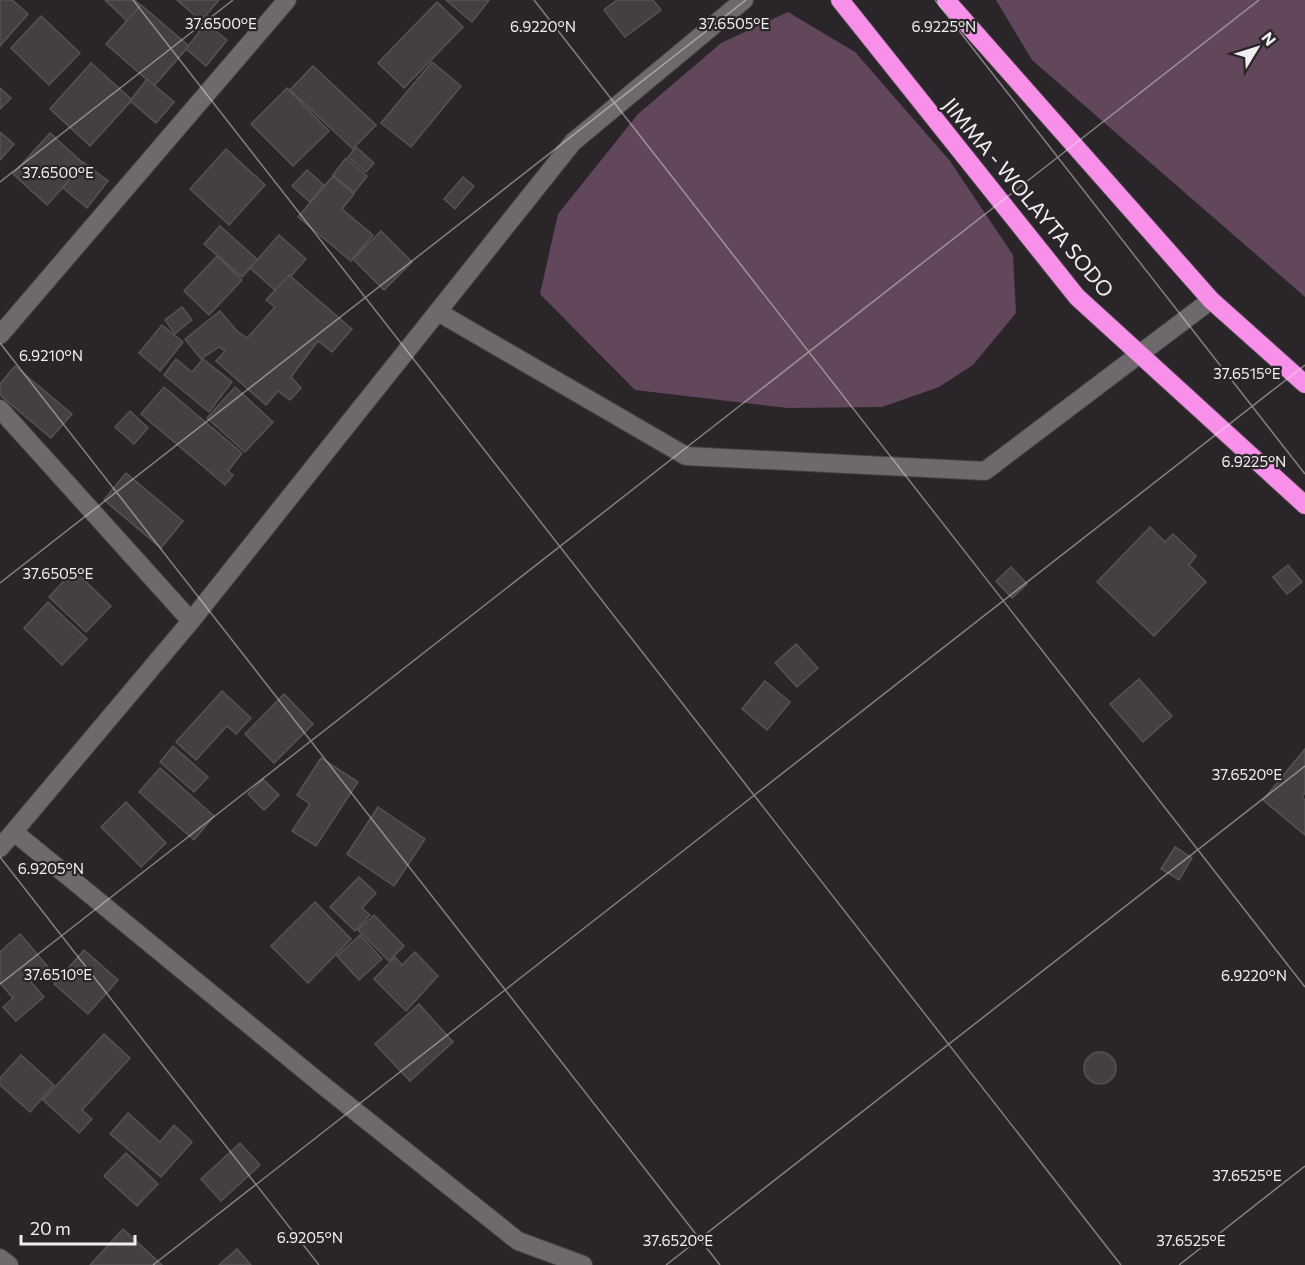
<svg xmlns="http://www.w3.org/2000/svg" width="1305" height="1265" font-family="Commissioner,sans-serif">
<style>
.green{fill:#61465c}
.building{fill:#433f42;stroke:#565256;stroke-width:1.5}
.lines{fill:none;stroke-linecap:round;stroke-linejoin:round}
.minor-casing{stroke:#434042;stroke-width:20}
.highway-casing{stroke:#434042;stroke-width:20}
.minor{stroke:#6d696c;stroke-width:18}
.highway{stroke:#f890e9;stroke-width:18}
.ticks{fill:none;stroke:#f0eef0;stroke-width:1.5;stroke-opacity:0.45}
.labels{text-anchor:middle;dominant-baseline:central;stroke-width:4.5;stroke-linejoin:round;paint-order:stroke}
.street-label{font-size:21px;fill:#f0eef0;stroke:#292528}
.ticks-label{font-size:15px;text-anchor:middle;fill:#f0eef0;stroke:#292528;stroke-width:4.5;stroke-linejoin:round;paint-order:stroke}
</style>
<rect width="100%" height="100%" fill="#292528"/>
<g class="green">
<polygon points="996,0 1305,0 1305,297 1032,60"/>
<polygon points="788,12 855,52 950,161 1013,255 1016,313 973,365 939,387 882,407 788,408 635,390 540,294 558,214 638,114 721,43"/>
</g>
<g class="building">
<polygon points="0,0 12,0 28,14 0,46"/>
<polygon points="105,0 135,0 142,7 128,22"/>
<polygon points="177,0 219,0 201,21"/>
<polygon points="446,0 489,0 472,22"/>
<polygon points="617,0 653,0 661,10 625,37 604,10"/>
<polygon points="437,2 463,27 404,88 378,63"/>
<polygon points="141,5 189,46 154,86 106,44"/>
<polygon points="41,16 80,53 49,85 11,48"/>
<polygon points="206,23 227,40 206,66 186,49"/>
<polygon points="432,62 461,86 411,147 381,123"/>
<polygon points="91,63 132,100 90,146 50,109"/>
<polygon points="313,66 376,125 353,149 290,90"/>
<polygon points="147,79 174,102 156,123 130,101"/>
<polygon points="0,88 11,98 0,109"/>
<polygon points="287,88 329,131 293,166 251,124"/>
<polygon points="0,132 14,144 0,160"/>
<polygon points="50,133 84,164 47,205 13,174"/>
<polygon points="356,147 374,163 366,172 348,157"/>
<polygon points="226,149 265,185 229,225 190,189"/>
<polygon points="346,158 367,176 354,193 333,175"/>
<polygon points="83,162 108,181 87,208 63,188"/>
<polygon points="307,170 324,185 310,202 292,186"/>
<polygon points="333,176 354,194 342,209 373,235 351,261 298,217"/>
<polygon points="463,177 474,186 455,209 444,199"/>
<polygon points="220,226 258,260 242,277 204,244"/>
<polygon points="381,231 412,262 384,290 353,259"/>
<polygon points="279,235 306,259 277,292 250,268"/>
<polygon points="217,256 242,280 209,315 184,291"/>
<polygon points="289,275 352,329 332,352 318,341 291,377 301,388 290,400 278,391 266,405 216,361 225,351 219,347 201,359 185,339 220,311 237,331 247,338 275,307 266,300"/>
<polygon points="182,307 192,320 175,334 165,320"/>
<polygon points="162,325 183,342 160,371 139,353"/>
<polygon points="176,359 192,372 203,359 232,382 209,412 164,375"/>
<polygon points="15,366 72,414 51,438 0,395 0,384"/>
<polygon points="164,387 242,453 228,471 233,475 225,485 141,414"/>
<polygon points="235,387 273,422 245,452 207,418"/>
<polygon points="130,411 148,428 134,444 115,427"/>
<polygon points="126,473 183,521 161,548 104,500"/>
<polygon points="1150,527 1165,542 1173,534 1196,556 1189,565 1206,582 1154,636 1097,582"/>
<polygon points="1288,565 1302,582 1287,594 1273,577"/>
<polygon points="1011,567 1027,584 1012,598 996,581"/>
<polygon points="74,570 111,606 86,632 49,597"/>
<polygon points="48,602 87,639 62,665 24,628"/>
<polygon points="796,644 818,668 797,687 775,663"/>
<polygon points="1139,679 1172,716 1143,742 1110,704"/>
<polygon points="765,681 790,702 767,730 742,709"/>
<polygon points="222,691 251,718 236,734 227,726 196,760 176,742"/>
<polygon points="284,694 313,724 274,763 245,734"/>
<polygon points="173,746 208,777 194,792 160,762"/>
<polygon points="1305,749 1305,793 1302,797 1305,800 1305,835 1263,800"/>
<polygon points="321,758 358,782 316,846 292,831 310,804 297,795"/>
<polygon points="160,768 214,816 194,840 139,792"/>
<polygon points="263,779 279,795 264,810 248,794"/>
<polygon points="126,802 166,843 141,867 101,827"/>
<polygon points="378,807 425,839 394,886 347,854"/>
<polygon points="1175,847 1192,858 1179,880 1161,869"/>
<polygon points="359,877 376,893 362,908 370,915 355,931 330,907"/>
<polygon points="315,902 351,939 308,983 271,946"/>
<polygon points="374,915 404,946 389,961 358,930"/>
<polygon points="20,934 48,967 31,982 44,997 16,1021 3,1007 13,998 0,983 0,952"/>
<polygon points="360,935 382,959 359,980 337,956"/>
<polygon points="84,950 118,980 88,1014 54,984"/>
<polygon points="415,952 438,976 406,1011 374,979 395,957 402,965"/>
<polygon points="419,1004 453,1042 410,1081 375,1044"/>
<polygon points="104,1034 130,1058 82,1110 92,1119 79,1133 43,1100"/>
<circle cx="1100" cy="1068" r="16"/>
<polygon points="21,1055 54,1085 30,1112 0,1085 0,1078"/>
<polygon points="128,1113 160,1142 174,1125 192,1142 161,1177 110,1134"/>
<polygon points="240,1143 260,1165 221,1201 201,1179"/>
<polygon points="126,1153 158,1184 137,1206 104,1176"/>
<polygon points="123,1229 162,1265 90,1265"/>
<polygon points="237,1249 251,1265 219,1265"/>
</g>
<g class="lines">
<defs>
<g id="minor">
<polyline points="438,312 686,456 985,471 1211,300"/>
<polyline points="0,335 287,0"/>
<polyline points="0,409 191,621"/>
<polyline points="14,832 325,1087 518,1241 583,1265"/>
<polyline points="0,848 191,621 573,142 744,0"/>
<polyline points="0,1258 9,1265"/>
</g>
<g id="highway">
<polyline points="840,0 1077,297 1305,505"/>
<polyline points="946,0 1211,300 1305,384"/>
</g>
</defs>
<use href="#minor" class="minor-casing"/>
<use href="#highway" class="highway-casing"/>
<use href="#minor" class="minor"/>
<use href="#highway" class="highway"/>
</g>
<path class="ticks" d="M133,0L1121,1265M534,0L1305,987M935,0L1305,474M0,182L233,0M0,343L720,1265M0,583L746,0M0,857L319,1265M0,984L1259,0M153,1265L1305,365M666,1265L1305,766M1179,1265L1305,1166"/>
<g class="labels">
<g class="street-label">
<text transform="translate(1029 197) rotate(50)">JIMMA - WOLAYTA SODO</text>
</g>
</g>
<g class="ticks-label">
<text x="221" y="29">37.6500°E</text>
<text x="734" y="29">37.6505°E</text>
<text x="543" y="32">6.9220°N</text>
<text x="944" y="32">6.9225°N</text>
<text x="58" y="178">37.6500°E</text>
<text x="51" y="361">6.9210°N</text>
<text x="1247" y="379">37.6515°E</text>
<text x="1254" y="467">6.9225°N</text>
<text x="58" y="579">37.6505°E</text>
<text x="1247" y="780">37.6520°E</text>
<text x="51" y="874">6.9205°N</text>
<text x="58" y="980">37.6510°E</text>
<text x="1254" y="981">6.9220°N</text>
<text x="1247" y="1181">37.6525°E</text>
<text x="310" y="1243">6.9205°N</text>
<text x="678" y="1246">37.6520°E</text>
<text x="1191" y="1246">37.6525°E</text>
</g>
<g transform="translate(1257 48) rotate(52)" stroke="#292528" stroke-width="4.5" paint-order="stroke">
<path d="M0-4.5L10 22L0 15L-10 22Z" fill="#f0eef0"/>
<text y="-9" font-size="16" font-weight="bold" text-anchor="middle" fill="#f0eef0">N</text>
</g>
<path d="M21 1235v9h114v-9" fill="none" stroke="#f0eef0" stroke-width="3"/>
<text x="30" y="1235" font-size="18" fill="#f0eef0" stroke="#292528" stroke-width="4.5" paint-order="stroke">20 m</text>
</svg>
